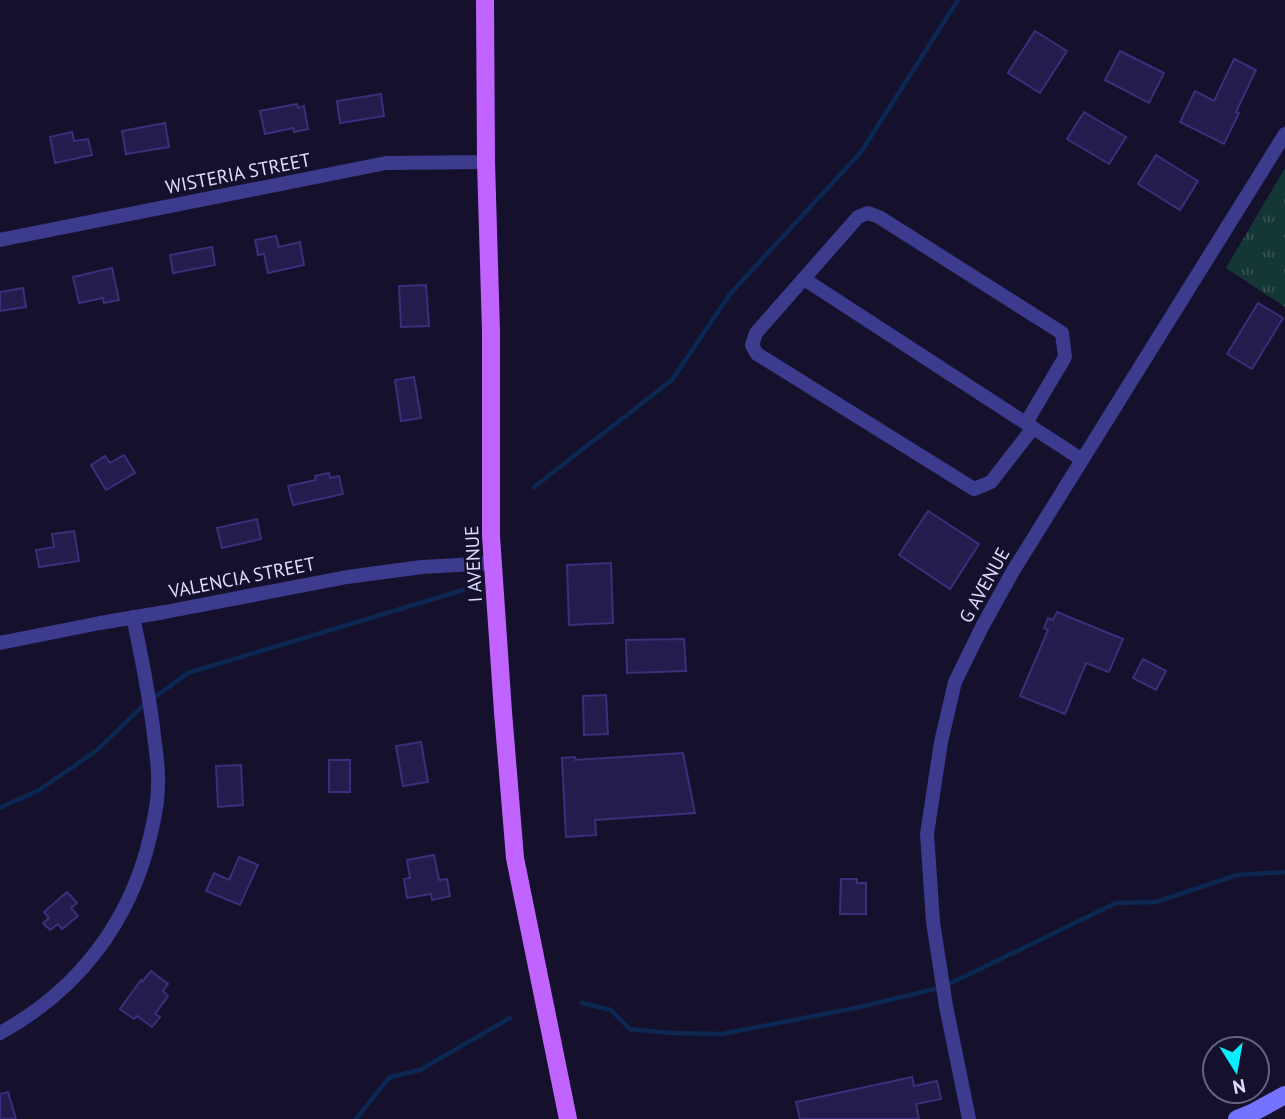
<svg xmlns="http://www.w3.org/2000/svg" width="1285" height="1119" font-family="'PT Sans',sans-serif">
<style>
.grass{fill:url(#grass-tufts)}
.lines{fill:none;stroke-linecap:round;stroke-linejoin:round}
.stream{stroke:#0c2751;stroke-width:4.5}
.building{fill:#251c4e;stroke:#3b2e7b;stroke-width:2}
.street{stroke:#3c3b8d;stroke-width:14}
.secondary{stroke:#7373ff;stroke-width:18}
.primary{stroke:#c163ff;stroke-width:18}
.labels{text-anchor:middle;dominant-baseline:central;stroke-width:5;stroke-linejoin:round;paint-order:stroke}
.street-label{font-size:19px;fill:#dfdcff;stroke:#15112d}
</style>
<defs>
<pattern id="grass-tufts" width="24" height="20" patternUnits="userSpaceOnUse" patternTransform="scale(1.75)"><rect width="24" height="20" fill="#143735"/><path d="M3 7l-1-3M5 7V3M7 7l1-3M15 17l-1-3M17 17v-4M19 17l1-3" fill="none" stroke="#365353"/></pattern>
</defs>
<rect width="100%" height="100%" fill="#15112d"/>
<polygon class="grass" points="1285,168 1285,307 1226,268"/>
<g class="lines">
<g class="stream">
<polyline points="534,487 672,380 730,294 861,152 958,0"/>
<polyline points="152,699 188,673 463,590"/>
<polyline points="0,808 39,790 96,751 145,704"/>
<polyline points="582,1003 611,1010 630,1029 670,1033 722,1034 860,1007 943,987 1116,903 1156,902 1237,875 1285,872"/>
<polyline points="356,1119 390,1077 420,1070 510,1018"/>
</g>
</g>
<g class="building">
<polygon points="1035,31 1067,51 1040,93 1008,73"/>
<polygon points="1120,51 1164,73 1149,103 1105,80"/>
<polygon points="1234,59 1256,70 1236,112 1239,113 1224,144 1180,122 1195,91 1214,101"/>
<polygon points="381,94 384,116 340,123 337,101"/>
<polygon points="297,104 298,108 304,106 308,129 294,132 293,128 265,134 260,111"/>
<polygon points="1084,112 1126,137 1109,164 1067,139"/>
<polygon points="165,123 169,147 126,154 122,131"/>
<polygon points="72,132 74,141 88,139 92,155 55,163 50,137"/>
<polygon points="1156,155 1198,181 1180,210 1138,184"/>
<polygon points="276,236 279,247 300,242 304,265 268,273 264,254 258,255 255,240"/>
<polygon points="212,247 215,265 173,273 170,255"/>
<polygon points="112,268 119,300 104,303 103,298 79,303 73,277"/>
<polygon points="426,285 429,326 401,327 399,286"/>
<polygon points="23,288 26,307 0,311 0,292"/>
<polygon points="1258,303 1283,318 1252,369 1227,354"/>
<polygon points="414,377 421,418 401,421 395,380"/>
<polygon points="124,455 135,473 106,490 91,465 105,456 110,463"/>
<polygon points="329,473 330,478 339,476 343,494 293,505 288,486 316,480 315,476"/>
<polygon points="928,511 979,544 950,589 899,555"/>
<polygon points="257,519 261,539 222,548 217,528"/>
<polygon points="74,531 79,561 39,567 36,550 54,547 52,534"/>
<polygon points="611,563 613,623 569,625 567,565"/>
<polygon points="1057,612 1123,639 1109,672 1086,663 1065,714 1020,696 1048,630 1044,628 1048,618 1053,620"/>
<polygon points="684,639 686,671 627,673 626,640"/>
<polygon points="1143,659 1166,671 1156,690 1133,678"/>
<polygon points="606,695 608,734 584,735 583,696"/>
<polygon points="421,742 428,782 403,786 396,746"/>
<polygon points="683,753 695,813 595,820 596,835 566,837 562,758 575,757 575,760"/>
<rect x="329" y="760" width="21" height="32"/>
<polygon points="241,765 243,805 218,807 216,766"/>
<polygon points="434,855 439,880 447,879 450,896 432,900 431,894 407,898 404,879 410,878 407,860"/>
<polygon points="239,857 258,865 240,905 206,891 214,873 229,880"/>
<polygon points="841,879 857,879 857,883 866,883 866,914 840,914"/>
<polygon points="67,892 77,903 71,908 78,916 62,929 58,924 50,930 43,923 49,918 44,912"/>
<polygon points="151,971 168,984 163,991 168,996 155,1014 160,1017 152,1027 137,1016 134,1019 120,1009 141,980 142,982"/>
<polygon points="912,1077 914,1086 937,1081 941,1099 916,1104 919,1119 800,1119 796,1102"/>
<polygon points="8,1092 16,1119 0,1119 0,1094"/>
</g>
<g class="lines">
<g class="street">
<polyline points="0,240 386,163 486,162"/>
<polyline points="804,279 1081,459"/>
<polyline points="1026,423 1065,357 1062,333 879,217 868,213 858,217 756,333 752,345 757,354 974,489 991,482 1033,428"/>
<polyline points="0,643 100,623 165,612 347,577 422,567 493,563"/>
<path d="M0,1033C77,991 130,923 150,837C154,821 158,802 158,785C159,766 155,746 153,727C148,690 141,654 133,617"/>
<polyline points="969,1119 946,1006 933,922 927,834 941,742 955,682 982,627 1013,571 1285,134"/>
</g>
<polyline class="secondary" points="1237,1119 1254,1112 1285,1095"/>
<polyline class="primary" points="485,0 486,162 491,332 491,536 503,712 515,858 568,1119"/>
</g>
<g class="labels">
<g class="street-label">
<text transform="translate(238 173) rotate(-11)">WISTERIA STREET</text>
<text transform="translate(473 564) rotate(-93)">I AVENUE</text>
<text transform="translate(242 577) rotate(-11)">VALENCIA STREET</text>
<text transform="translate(984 585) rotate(-61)">G AVENUE</text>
</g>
</g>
<g transform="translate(1236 1070) rotate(169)"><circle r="33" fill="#15112d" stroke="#666281" stroke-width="2"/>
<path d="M0-5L12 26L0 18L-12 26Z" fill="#08edff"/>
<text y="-10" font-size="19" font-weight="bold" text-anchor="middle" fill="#dfdcff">N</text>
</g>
</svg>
